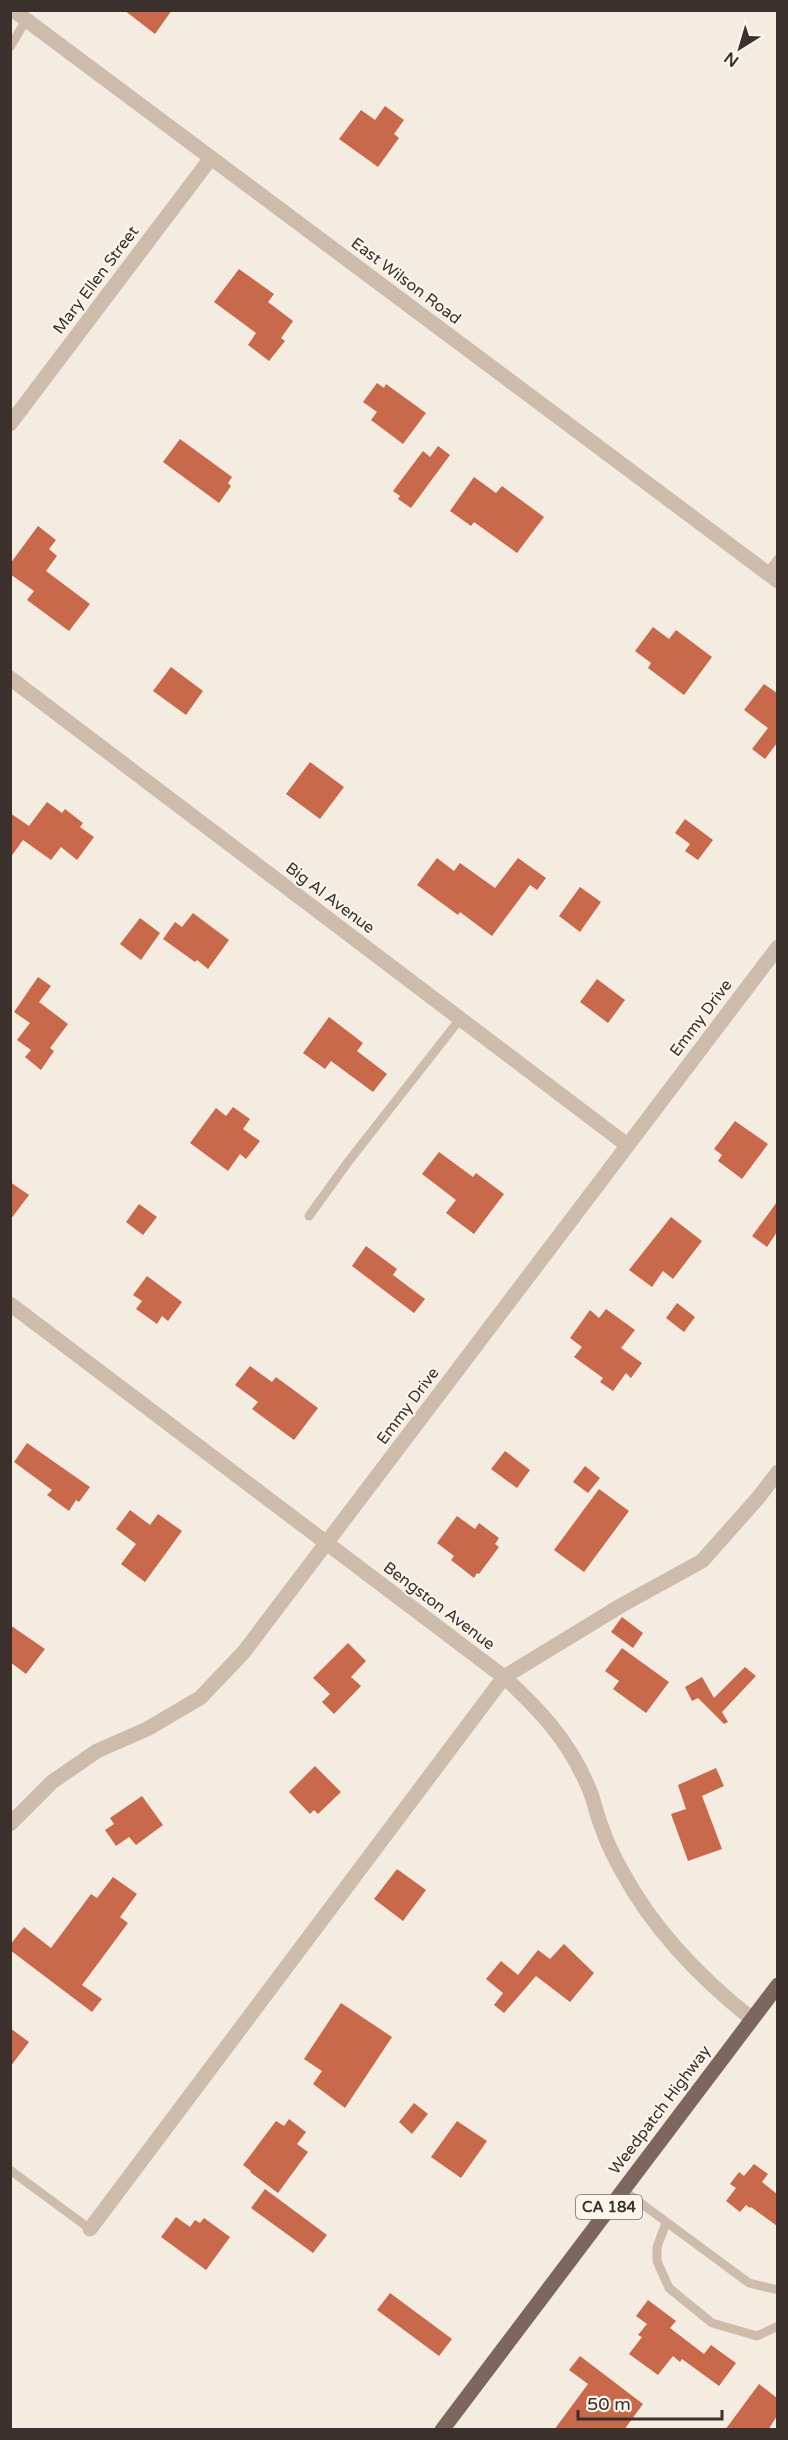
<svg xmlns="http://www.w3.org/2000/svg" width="788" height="2440" font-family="'Varela Round',sans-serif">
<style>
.building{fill:#c8694b}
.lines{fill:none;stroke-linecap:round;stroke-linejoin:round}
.service{stroke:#cdbbac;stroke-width:9}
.minor{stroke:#cdbbac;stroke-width:15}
.primary{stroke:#7d675c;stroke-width:15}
.labels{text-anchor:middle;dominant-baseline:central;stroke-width:4.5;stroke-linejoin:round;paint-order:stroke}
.shield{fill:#fbf5ee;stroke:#756b66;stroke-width:1.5}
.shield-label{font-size:15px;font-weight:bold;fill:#3b302b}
.street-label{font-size:16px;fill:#3b302b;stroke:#fbf5ee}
</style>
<rect width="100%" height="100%" fill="#f4ebe1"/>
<g class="building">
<polygon points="124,10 172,10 155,34"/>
<polygon points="385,106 404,120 394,134 399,138 378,167 339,139 361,110 375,120"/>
<polygon points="239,269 274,294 268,302 293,321 281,338 285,341 269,361 248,345 256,333 214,302"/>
<polygon points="377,383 384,388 386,384 426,413 403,444 371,420 377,412 363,402"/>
<polygon points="180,439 232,477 228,483 231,486 219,503 163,462"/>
<polygon points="438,446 450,455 411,508 398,499 400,496 393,491 423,451 430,457"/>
<polygon points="474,477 496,493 502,486 544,517 517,553 474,522 471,526 450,511"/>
<polygon points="38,526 56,540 49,549 57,556 46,571 90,604 69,631 27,600 34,591 10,574 10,564"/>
<polygon points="653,627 669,639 676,630 712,657 684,695 648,668 651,663 635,651"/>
<polygon points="171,667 203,691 186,715 153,691"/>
<polygon points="764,684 777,693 777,743 765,759 752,749 768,728 744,710"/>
<polygon points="310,762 344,787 320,819 286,794"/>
<polygon points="47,802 62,813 65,809 83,823 80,827 94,837 77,860 61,847 51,860 23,840 10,858 10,813 29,826"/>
<polygon points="685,819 713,840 698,860 685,851 690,844 675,833"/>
<polygon points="437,858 454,871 460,863 495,888 518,858 546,878 537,890 530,885 492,936 460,912 458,915 417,885"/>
<polygon points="580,887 601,902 580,932 559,916"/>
<polygon points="193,913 229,940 208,969 197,960 195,962 163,939 175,922 182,927"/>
<polygon points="140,918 160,933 141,960 120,944"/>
<polygon points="38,977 51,986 39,1002 68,1024 50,1048 54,1051 41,1070 25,1057 31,1050 17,1040 30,1023 14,1012"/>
<polygon points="597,979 625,1000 608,1023 580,1002"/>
<polygon points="329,1017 363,1043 357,1051 387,1074 373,1092 331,1061 325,1069 303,1053"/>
<polygon points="233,1107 250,1119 243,1129 260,1141 246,1159 240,1154 228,1171 190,1143 216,1108 226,1116"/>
<polygon points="735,1121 768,1144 742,1179 718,1161 722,1155 714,1149"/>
<polygon points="439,1152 473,1177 476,1173 504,1194 474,1234 446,1213 456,1200 422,1174"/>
<polygon points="10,1182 29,1195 10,1220"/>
<polygon points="777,1202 777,1232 767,1247 752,1236"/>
<polygon points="139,1204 157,1217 143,1235 126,1222"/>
<polygon points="671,1217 702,1241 673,1279 663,1271 652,1287 629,1270"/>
<polygon points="366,1246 397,1269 393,1275 425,1299 414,1313 352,1266"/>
<polygon points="147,1276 182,1302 168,1321 162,1316 157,1324 136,1309 142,1301 133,1295"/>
<polygon points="677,1303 695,1317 684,1332 666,1318"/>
<polygon points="606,1309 635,1330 621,1348 642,1363 631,1378 626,1373 613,1391 600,1382 603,1378 574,1357 582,1347 570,1338 590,1310 599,1318"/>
<polygon points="250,1366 272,1382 276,1377 318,1408 294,1440 252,1409 258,1402 235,1385"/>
<polygon points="27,1443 90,1487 79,1502 76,1500 69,1511 47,1495 52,1490 14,1462"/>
<polygon points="505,1451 530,1470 517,1488 491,1469"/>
<polygon points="585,1466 600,1478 588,1493 573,1482"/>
<polygon points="599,1489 629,1511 584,1572 554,1550"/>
<polygon points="130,1510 150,1525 158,1514 182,1531 145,1582 121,1564 136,1544 116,1529"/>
<polygon points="457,1516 475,1529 479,1523 499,1538 495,1544 499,1547 479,1574 477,1573 474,1578 451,1560 454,1556 437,1543"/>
<polygon points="622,1617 643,1633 633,1648 611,1632"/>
<polygon points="10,1625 45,1649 26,1674 10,1662"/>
<polygon points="348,1643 366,1661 351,1677 361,1686 334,1714 322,1702 330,1694 313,1678"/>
<polygon points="622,1648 669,1682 646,1713 613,1689 619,1681 605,1671"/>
<polygon points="745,1667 756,1676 722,1712 728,1722 724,1724 698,1698 692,1701 685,1687 702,1677 714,1698"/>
<polygon points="315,1766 341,1792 318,1814 314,1810 310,1814 289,1792"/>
<polygon points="716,1768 724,1786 702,1796 722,1849 688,1861 671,1814 686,1809 678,1785"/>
<polygon points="142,1796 163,1825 136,1845 129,1837 116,1846 105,1830 114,1824 110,1818"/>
<polygon points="397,1869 426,1890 403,1921 374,1899"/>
<polygon points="113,1877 137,1894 120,1917 128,1923 82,1985 102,1999 92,2012 10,1950 10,1945 24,1927 51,1948 91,1894 97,1898"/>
<polygon points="564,1944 594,1973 570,2002 536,1976 504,2013 494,2005 503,1993 486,1979 501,1961 518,1975 538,1950 550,1959"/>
<polygon points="341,2003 392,2037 345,2108 313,2084 322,2071 304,2059"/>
<polygon points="10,2028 29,2042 10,2067"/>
<polygon points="414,2103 428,2114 412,2134 399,2122"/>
<polygon points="289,2119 306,2132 297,2144 308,2152 278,2193 250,2172 251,2171 243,2165 276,2121 284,2126"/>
<polygon points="457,2121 487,2141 461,2178 431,2157"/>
<polygon points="754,2164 768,2174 762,2182 777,2194 777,2226 751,2207 750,2208 746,2205 740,2212 726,2201 736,2188 730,2184 739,2172 744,2176"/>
<polygon points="265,2189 327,2235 313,2253 251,2208"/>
<polygon points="176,2217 190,2227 195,2220 200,2223 204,2218 230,2237 206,2270 161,2237"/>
<polygon points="390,2293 452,2339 439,2356 377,2310"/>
<polygon points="648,2300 676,2321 670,2328 704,2354 711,2345 736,2363 719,2386 682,2359 680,2362 673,2356 658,2375 629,2354 642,2337 638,2335 647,2324 636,2316"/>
<polygon points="580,2356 643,2404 624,2430 554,2430 588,2384 569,2370"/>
<polygon points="759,2384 777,2398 777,2416 768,2430 725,2430"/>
</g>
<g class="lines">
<g class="service">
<polyline points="10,47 26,20"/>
<polyline points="767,573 778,559"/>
<polyline points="309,1216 348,1162 460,1019"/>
<polyline points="10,2170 90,2229"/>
<polyline points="623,2190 749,2283 778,2290"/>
<polyline points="666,2223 657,2247 657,2261 669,2288 712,2323 757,2336 778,2326"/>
</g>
<g class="minor">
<polyline points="13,10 778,581"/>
<polyline points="10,424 211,158"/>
<polyline points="10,678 627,1145"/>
<path d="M10,1304L504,1677C539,1709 568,1740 587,1784C594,1798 596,1814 602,1828C607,1843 615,1859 623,1873C655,1932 700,1978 752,2019"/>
<polyline points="10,1824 52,1782 97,1751 147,1729 200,1698 243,1653 778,947"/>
<polyline points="90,2229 504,1677 622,1605 702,1561 758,1498 778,1472"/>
</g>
<polyline class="primary" points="442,2430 778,1985"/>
</g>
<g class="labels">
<rect class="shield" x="576" y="2195" width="66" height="24" rx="4.5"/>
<g class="shield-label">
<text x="609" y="2207">CA 184</text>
</g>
<g class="street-label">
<text transform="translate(96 280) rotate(-53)">Mary Ellen Street</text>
<text transform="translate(406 281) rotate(37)">East Wilson Road</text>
<text transform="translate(330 898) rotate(37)">Big Al Avenue</text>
<text transform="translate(701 1018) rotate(-53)">Emmy Drive</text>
<text transform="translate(408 1406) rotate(-53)">Emmy Drive</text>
<text transform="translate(439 1606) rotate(37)">Bengston Avenue</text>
<text transform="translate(660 2110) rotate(-53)">Weedpatch Highway</text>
</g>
</g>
<rect width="788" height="2440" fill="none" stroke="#3b302b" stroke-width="24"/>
<g transform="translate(740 48) rotate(217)" stroke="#fbf5ee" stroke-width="4.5" paint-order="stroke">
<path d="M0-4.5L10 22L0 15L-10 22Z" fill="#3b302b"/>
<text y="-9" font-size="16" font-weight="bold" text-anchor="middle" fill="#3b302b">N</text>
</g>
<path d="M578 2410v9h144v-9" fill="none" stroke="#3b302b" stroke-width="3"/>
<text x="587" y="2410" font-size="18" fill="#3b302b" stroke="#fbf5ee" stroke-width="4.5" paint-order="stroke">50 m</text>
</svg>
